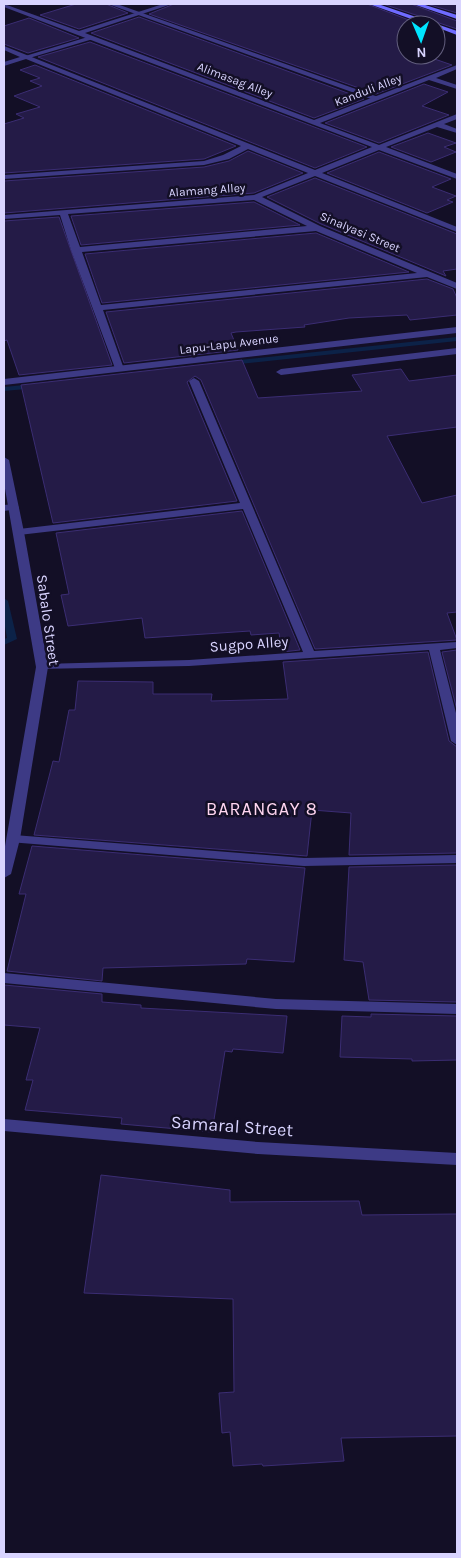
<svg xmlns="http://www.w3.org/2000/svg" width="461" height="1558" font-family="Karla,sans-serif">
<style>
.lines{fill:none;stroke-linecap:round;stroke-linejoin:round}
.stream{fill:#0c2248;fill-rule:evenodd}
.building{fill:#241b47;stroke:#3b2d73}
.service{fill:#3d3a85;fill-rule:evenodd}
.minor{fill:#3d3a85;fill-rule:evenodd}
.tertiary{fill:#3d3a85;fill-rule:evenodd}
.secondary{fill:#6f6bff;fill-rule:evenodd}
.labels{text-anchor:middle;dominant-baseline:central;stroke-width:5;stroke-linejoin:round;paint-order:stroke}
.far-street-label{font-size:12px;fill:#d9d4ff;stroke:#130f26}
.street-label{font-size:15px;fill:#d9d4ff;stroke:#130f26}
.quarter-label{font-size:18px;letter-spacing:1px;fill:#ffd6f0;stroke:#130f26}
.near-street-label{font-size:18px;fill:#d9d4ff;stroke:#130f26}
</style>
<rect width="100%" height="100%" fill="#130f26"/>
<g class="lines">
<g class="stream">
<polygon points="457,337 457,341 230,365 226,363 230,361"/>
<polygon points="34,384 38,386 37,388 4,391 4,387"/>
<polygon points="4,598 8,601 17,639 4,645 4,639 7,638 4,621"/>
</g>
</g>
<g class="building">
<polygon points="76,4 106,4 128,13 79,29 40,15"/>
<polygon points="174,4 367,4 422,25 406,25 406,55 423,55 452,65 376,94 149,14"/>
<polygon points="383,4 411,4 457,21 457,29"/>
<polygon points="427,4 457,4 457,13"/>
<polygon points="139,17 364,99 314,118 91,33"/>
<polygon points="29,18 79,38 28,53 4,44 4,26"/>
<polygon points="90,42 367,147 315,168 38,57"/>
<polygon points="35,65 236,146 204,159 4,173 4,124 24,118 16,114 40,107 14,96 42,86 30,81 40,78 20,70"/>
<polygon points="424,84 448,92 422,106 449,115 379,143 325,123"/>
<polygon points="428,133 456,143 444,147 456,152 431,162 391,147"/>
<polygon points="248,151 303,173 254,193 4,213 4,181 204,167 229,161"/>
<polygon points="379,152 451,179 432,187 456,196 447,200 453,202 427,213 327,173"/>
<polygon points="315,178 457,234 457,269 443,271 446,276 321,224 267,197"/>
<polygon points="254,202 300,225 81,245 71,216"/>
<polygon points="59,217 112,365 19,375 7,340 4,341 4,221"/>
<polygon points="316,233 409,272 102,303 85,254"/>
<polygon points="427,279 453,289 457,298 457,315 410,320 407,315 349,318 304,325 305,327 236,332 231,333 238,350 124,363 106,312"/>
<polygon points="242,360 258,398 362,391 352,375 401,369 409,381 457,375 457,427 387,436 422,503 457,495 457,612 447,613 457,640 315,649 201,380 195,376 187,382 237,501 53,523 21,385"/>
<polygon points="242,511 300,650 282,652 279,633 251,635 250,631 145,638 142,618 68,626 61,595 69,594 56,533"/>
<polygon points="457,650 457,710 442,652"/>
<polygon points="428,652 449,741 457,747 457,853 349,855 351,813 312,810 307,856 34,835 53,761 59,762 69,710 75,710 78,681 153,682 153,694 212,694 211,701 288,699 283,662"/>
<polygon points="32,846 305,868 294,962 247,959 246,964 103,968 102,981 7,971 26,894 19,894"/>
<polygon points="457,865 457,1002 369,1000 363,962 344,960 349,867"/>
<polygon points="4,985 102,994 102,1002 141,1005 141,1008 287,1016 283,1053 233,1049 232,1052 225,1051 212,1132 121,1124 122,1118 25,1110 33,1080 26,1080 40,1028 4,1025"/>
<polygon points="371,1014 457,1016 457,1060 412,1061 412,1059 340,1057 342,1016 371,1017"/>
<polygon points="101,1175 230,1190 230,1202 359,1201 362,1215 457,1214 457,1436 341,1438 344,1461 263,1466 262,1464 233,1466 230,1432 222,1433 219,1393 234,1392 233,1299 84,1293"/>
</g>
<g class="lines">
<g class="service">
<polygon points="108,4 117,4 381,98 374,100"/>
<polygon points="91,36 94,38 93,39 26,59 22,57"/>
<polygon points="457,348 457,354 281,375 276,372 281,369"/>
<polygon points="14,504 19,507 18,509 4,511 4,505"/>
</g>
<g class="minor">
<path d="M4,4L79,31L163,4H172L85,33L314,120L457,65V69L436,78L457,85V89L429,80L320,123L379,145L457,114V119L444,124L457,129V133L437,127L386,147L457,174V179L379,150L322,173L457,227V232L315,176L262,197L320,226L457,283V289L427,277L103,310L124,369L122,371H116L71,250L60,215L4,219V215L254,195L308,173L248,149L229,159L204,165L4,179V175L204,161L223,155L241,146L26,59L4,66V62L20,57L4,50V46L315,170L372,147L4,7ZM254,200L307,226L80,247L68,214ZM316,231L417,273L101,305L82,252Z"/>
<polygon points="194,378 199,381 314,651 457,642 457,648 440,650 457,717 457,745 451,741 429,650 189,666 38,669 36,667 38,665 42,664 189,660 303,652 243,509 19,535 14,532 19,529 240,503 189,381"/>
<polygon points="14,835 304,858 457,855 457,863 304,866 9,842 8,839 9,836"/>
<polygon points="4,973 276,999 457,1004 457,1014 276,1009 4,983"/>
<polygon points="4,1119 258,1142 457,1153 457,1165 258,1154 4,1131"/>
</g>
<g class="tertiary">
<polygon points="457,327 457,333 4,385 4,379"/>
<polygon points="4,457 9,460 24,532 48,667 20,839 11,874 4,878 4,852 36,667 4,483"/>
</g>
<g class="secondary">
<polygon points="369,4 378,4 457,31 457,35 436,27 436,25 428,25"/>
<polygon points="413,4 422,4 457,15 457,19"/>
</g>
</g>
<g class="labels">
<g class="far-street-label">
<text transform="translate(235 80) rotate(21)">Alimasag Alley</text>
<text transform="translate(368 90) rotate(-21)">Kanduli Alley</text>
<text transform="translate(207 190) rotate(-4)">Alamang Alley</text>
<text transform="translate(360 232) rotate(23)">Sinalyasi Street</text>
<text transform="translate(229 344) rotate(-7)">Lapu-Lapu Avenue</text>
</g>
<g class="street-label">
<text transform="translate(48 620) rotate(82)">Sabalo Street</text>
<text transform="translate(249 644) rotate(-4)">Sugpo Alley</text>
</g>
<g class="quarter-label">
<text x="262" y="809">BARANGAY 8</text>
</g>
<g class="near-street-label">
<text transform="translate(232 1126) rotate(4)">Samaral Street</text>
</g>
</g>
<rect width="461" height="1558" fill="none" stroke="#d9d4ff" stroke-width="10"/>
<g transform="translate(421 40) rotate(178)"><circle r="24" fill="#130f26" stroke="#625e7d"/>
<path d="M0-4L9 19L0 12L-9 19Z" fill="#00e5ff"/>
<text y="-8" font-size="14" font-weight="bold" text-anchor="middle" fill="#d9d4ff">N</text>
</g>
</svg>
